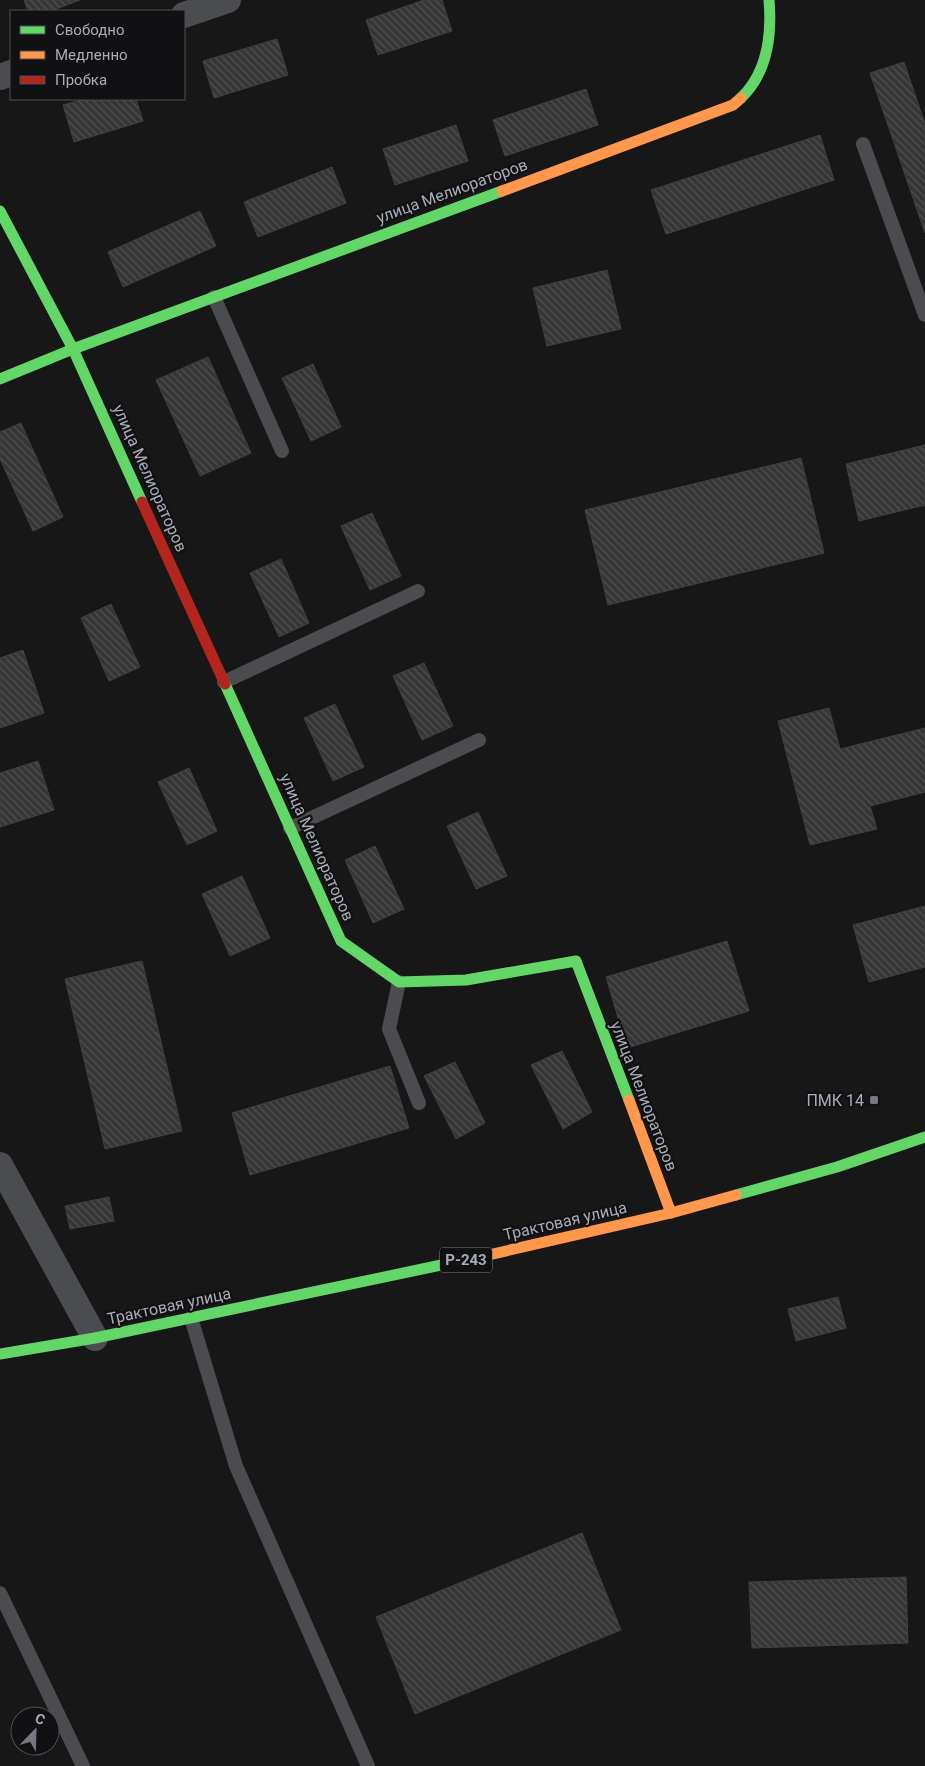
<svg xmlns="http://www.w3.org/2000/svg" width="925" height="1766" font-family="Roboto,sans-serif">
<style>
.building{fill:url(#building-back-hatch);stroke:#3f4043}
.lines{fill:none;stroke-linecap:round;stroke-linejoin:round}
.lane{stroke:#4b4c50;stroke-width:14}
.street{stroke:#4b4c50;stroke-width:26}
.fast{stroke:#63d668;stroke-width:11}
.slow{stroke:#ff974d;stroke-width:11}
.jam{stroke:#b3261e;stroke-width:11}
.poi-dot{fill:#757880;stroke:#111113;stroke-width:2}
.labels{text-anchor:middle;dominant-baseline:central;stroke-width:4.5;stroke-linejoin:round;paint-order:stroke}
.shield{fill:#111113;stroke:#7b7e86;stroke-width:1}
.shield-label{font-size:15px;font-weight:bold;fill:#a8adb8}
.street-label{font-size:16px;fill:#a8adb8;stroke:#111113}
.poi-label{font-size:16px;fill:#a8adb8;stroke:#111113;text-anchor:end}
</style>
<defs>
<pattern id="building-back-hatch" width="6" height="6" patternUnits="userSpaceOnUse" patternTransform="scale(1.25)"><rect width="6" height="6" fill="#353536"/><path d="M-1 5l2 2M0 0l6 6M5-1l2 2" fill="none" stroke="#4f5051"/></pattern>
</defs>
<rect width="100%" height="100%" fill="#171717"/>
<g class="building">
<polygon points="24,0 80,0 51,11 28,11"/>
<polygon points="424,0 442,0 452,31 378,55 366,20"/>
<polygon points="277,39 288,75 214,98 203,61"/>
<polygon points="904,62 925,124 925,233 870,73"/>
<polygon points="586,89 598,125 505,156 493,120"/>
<polygon points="85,99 136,99 143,121 74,142 63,105"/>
<polygon points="456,125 468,161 395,185 383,149"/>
<polygon points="820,135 834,180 666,234 651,190"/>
<polygon points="332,167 346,203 258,237 244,202"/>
<polygon points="200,211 216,246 123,287 108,252"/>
<polygon points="607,270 621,329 547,346 533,288"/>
<polygon points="208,357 251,453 200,476 156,380"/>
<polygon points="313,364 341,427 311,441 282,378"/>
<polygon points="21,423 63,517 33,531 0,459 0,432"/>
<polygon points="925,445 925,505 859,521 846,464"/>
<polygon points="801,458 824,553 608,605 585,510"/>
<polygon points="372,513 401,576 370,590 341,526"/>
<polygon points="281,559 309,623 279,637 250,573"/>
<polygon points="111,604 140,667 109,681 81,618"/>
<polygon points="23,650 44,713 0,728 0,658"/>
<polygon points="424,663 453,726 422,740 393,676"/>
<polygon points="335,704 364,767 333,781 304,718"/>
<polygon points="829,708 840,749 925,728 925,792 870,806 877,829 810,845 778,721"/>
<polygon points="38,761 54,810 0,827 0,773"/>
<polygon points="189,768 217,831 187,845 158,782"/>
<polygon points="478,812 507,876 476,889 447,826"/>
<polygon points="375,846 404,909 373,923 345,860"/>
<polygon points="242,876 270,938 230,956 202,894"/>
<polygon points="925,906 925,967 869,982 853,925"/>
<polygon points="727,941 749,1011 627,1048 606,977"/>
<polygon points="142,961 182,1131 105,1149 65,979"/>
<polygon points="562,1051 592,1112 563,1129 531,1065"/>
<polygon points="455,1062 485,1123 456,1139 424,1076"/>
<polygon points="390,1066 409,1128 250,1175 232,1113"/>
<polygon points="109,1197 114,1221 70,1229 65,1206"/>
<polygon points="838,1297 846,1328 796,1341 788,1309"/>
<polygon points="582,1533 621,1630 415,1714 376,1617"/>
<polygon points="906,1577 908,1643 752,1648 749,1582"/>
</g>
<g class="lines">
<g class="lane">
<polyline points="863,144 925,315"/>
<polyline points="214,297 282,451"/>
<polyline points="224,682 418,591"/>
<polyline points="290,828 479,740"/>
<polyline points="399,982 389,1029 419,1103"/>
<polyline points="191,1318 236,1466 368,1766"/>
<polyline points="0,1593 83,1766"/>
</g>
<g class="street">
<polyline points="184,15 228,0"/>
<polyline points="0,77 11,73"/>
<polyline points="0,1165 95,1338"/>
</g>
<g class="fast">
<path d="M741,98C767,73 772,35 769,0"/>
<polyline points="0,211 73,349 142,502"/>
<polyline points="0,379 73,349 502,191"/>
<polyline points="225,684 341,941 399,982 466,980 576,961 629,1100"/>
<polyline points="736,1195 837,1167 925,1137"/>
<polyline points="0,1354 95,1338 484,1256"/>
</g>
<g class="slow">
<polyline points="502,191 733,105 741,98"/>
<polyline points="629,1100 671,1213"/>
<polyline points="484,1256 671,1213 736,1195"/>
</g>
<polyline class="jam" points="142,502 225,684"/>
</g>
<rect class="poi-dot" x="869" y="1095" width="10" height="10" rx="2.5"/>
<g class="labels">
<rect class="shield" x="440" y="1247.5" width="52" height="25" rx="4"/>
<g class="shield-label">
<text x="466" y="1260">Р-243</text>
</g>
<g class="street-label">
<text transform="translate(452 191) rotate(-20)">улица Мелиораторов</text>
<text transform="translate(150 478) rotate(66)">улица Мелиораторов</text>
<text transform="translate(317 847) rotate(66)">улица Мелиораторов</text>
<text transform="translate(644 1096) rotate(69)">улица Мелиораторов</text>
<text transform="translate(565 1221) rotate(-13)">Трактовая улица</text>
<text transform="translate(169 1306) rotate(-12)">Трактовая улица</text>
</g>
<g class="poi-label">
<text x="864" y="1100">ПМК 14</text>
</g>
</g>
<rect x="10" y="10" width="175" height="90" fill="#111113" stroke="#4d4f55"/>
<rect x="20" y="26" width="25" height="8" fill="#63d668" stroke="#4d4f55"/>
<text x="55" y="35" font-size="15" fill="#a8adb8">Свободно</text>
<rect x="20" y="51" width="25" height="8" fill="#ff974d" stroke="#4d4f55"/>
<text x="55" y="60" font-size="15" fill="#a8adb8">Медленно</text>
<rect x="20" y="76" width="25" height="8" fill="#b3261e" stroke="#4d4f55"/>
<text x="55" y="85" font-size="15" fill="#a8adb8">Пробка</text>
<g transform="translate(35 1731) rotate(23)"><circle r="24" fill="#111113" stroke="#4d4f55"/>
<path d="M0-4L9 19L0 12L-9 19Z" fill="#757880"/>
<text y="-8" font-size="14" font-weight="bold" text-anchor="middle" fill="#a8adb8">С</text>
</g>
</svg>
